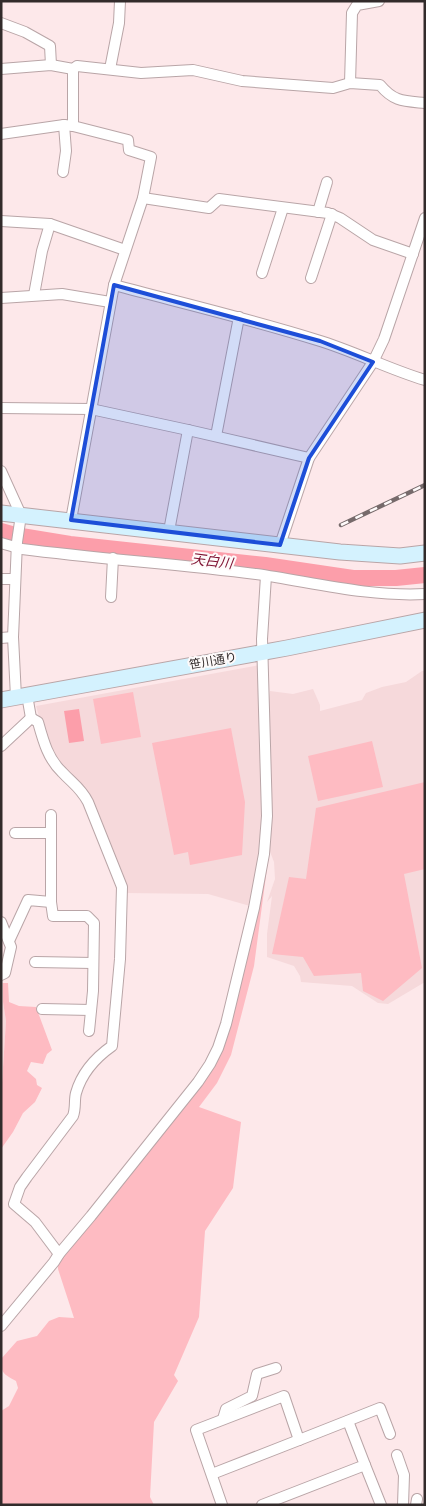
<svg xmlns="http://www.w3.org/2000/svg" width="426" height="1506" font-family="'DM Sans','Noto Sans JP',sans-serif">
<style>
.built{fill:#f6d9db}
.green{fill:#febbc2}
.water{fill:#fc9eaa}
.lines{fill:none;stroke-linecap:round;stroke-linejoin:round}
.river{stroke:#fc9eaa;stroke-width:16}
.street-casing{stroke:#b9a5a7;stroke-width:12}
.secondary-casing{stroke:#b9a5a7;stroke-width:17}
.street{stroke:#fff;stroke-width:10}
.secondary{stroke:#d4f2fe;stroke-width:15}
.rail-casing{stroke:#766a6b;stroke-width:4.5}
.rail{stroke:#fefafa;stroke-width:2.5;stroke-dasharray:8;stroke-linecap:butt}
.marked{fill:#1d4ed8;fill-opacity:0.2;stroke:#1d4ed8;stroke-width:4;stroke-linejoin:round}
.labels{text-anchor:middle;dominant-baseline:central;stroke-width:4;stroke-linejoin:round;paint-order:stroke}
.street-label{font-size:12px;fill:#322b2b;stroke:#fefafa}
.water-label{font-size:14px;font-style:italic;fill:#7e1030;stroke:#fefafa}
</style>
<rect width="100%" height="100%" fill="#fde8ea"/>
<g class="built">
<polygon points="260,665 263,834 250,906 208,894 124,893 104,836 47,745 36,706"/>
<polygon points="422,671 425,671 425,982 388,1004 378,1003 352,986 301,982 300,976 294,966 267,957 267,934 272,896 267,902 275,879 274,862 267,844 272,798 269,700 270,691 293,694 313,689 320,705 320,711 362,700 366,693 382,687 406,682"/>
<polygon points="1,983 3,983 3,1002 6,1021 1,1098"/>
</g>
<g class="green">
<polygon points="133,692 141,737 101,744 93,699"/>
<polygon points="231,728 245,802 242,855 190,865 188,852 174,855 152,743"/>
<polygon points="372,741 383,787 318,801 308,756"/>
<polygon points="425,782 425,869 404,874 422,968 383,1001 363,991 361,973 314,976 303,957 272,954 289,877 306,879 316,808"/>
<path d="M267,868L254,966L231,1055L217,1083L199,1107L241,1122L233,1188L205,1231L199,1317L174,1375L178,1381L154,1422L150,1497L154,1505H1V1411L9,1406L18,1388L16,1381C4,1374 1,1374 1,1359L17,1341L37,1336L49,1321L59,1317L74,1318L58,1269V1263L205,1080L241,972L245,969Z"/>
<polygon points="3,983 8,983 9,1002 19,1006 36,1007 52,1050 47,1054 43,1064 31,1062 27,1071 36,1079 37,1085 42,1088 35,1102 23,1113 13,1132 1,1149 1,1098 6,1021 3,1002"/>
</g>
<polygon class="water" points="79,709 84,741 69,743 64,711"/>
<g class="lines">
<polyline class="river" points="1,531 15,535 70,544 265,565 353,578 396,578 425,575"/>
<defs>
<g id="street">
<polyline points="1,23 25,32 50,46 51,65"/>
<path d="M1,69L51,65L73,69L77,66L141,73L193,70L242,81L333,88L350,83L380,85C394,102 404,101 425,103"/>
<polyline points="110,69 119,23 120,1"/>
<polyline points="350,83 352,13 357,5 379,1"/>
<polyline points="1,134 64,125 73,126"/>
<polyline points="63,172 66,151 64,125"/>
<polyline points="143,198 209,208 219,199 328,213 340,218 373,240 413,254"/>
<polyline points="318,212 327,182"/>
<polyline points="1,221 50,224 125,250"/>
<polyline points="262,273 283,208"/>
<polyline points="311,278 332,214"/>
<path d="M114,285C182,303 250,319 317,340C354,351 388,369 425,380"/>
<polyline points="34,295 42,251 50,224"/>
<polyline points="1,298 62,294 110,302"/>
<polyline points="1,408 91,409 188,430 309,458"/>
<polyline points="216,436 239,317"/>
<polyline points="1,471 21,515 17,542 14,614 13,637 16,697"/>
<polyline points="71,520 114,285 143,198 151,157 129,150 128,140 73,126 73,69"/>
<polyline points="169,531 188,430"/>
<path d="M1,543L22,549C100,559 178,564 256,574C312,582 368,597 425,594"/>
<polyline points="280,545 309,458 373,362 384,339 425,218"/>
<polyline points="1,579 15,579"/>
<polyline points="111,597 113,558"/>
<polyline points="1,638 13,637"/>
<polyline points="27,695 31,718"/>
<path d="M31,718L38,722C43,740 48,759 62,772C73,784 80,787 88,802L122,887L120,959L112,1046C95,1058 82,1072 76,1093C74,1100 76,1108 73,1116L27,1177L20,1187L14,1204L35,1222L59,1254"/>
<polyline points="1,746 31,718"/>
<polyline points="15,833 51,833"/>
<polyline points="51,902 53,916 87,916 94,923 93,991 89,1031"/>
<polyline points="1,922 11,947 5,973 1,975"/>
<polyline points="9,941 28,900 51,902 51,815"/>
<polyline points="35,962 93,963"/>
<polyline points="42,1009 91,1010"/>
<polyline points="1,1326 54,1262 59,1254 91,1216 198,1082 210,1064 218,1048 226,1024 254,908 264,854 267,816 262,639 266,576"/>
<polyline points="223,1419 226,1409 252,1396 257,1374 276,1368"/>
<polyline points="397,1455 404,1475 403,1505"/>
<polyline points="365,1465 381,1505"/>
<polyline points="212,1474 299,1440"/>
<polyline points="222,1505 196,1430 284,1396 299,1440 380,1408 390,1434"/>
<polyline points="262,1505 365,1465 348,1421"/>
<polyline points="416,1505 417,1499"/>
</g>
<g id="secondary">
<polyline points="1,513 340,552 400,556 425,553"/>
<polyline points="1,700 287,648 425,620"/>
</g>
</defs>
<use href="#street" class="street-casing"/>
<use href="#secondary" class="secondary-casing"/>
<use href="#street" class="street"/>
<use href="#secondary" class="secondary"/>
<defs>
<polyline id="rail" points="341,525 425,485"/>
</defs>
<use href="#rail" class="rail-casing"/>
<use href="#rail" class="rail"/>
</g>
<path class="marked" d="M114,285L320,341L373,362L309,458L280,545L71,520Z"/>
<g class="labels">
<g class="street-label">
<text transform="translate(213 661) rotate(-10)">笹川通り</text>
</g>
<g class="water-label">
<text transform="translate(212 561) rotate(7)">天白川</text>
</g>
</g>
<rect width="426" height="1506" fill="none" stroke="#322b2b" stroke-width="5"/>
</svg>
